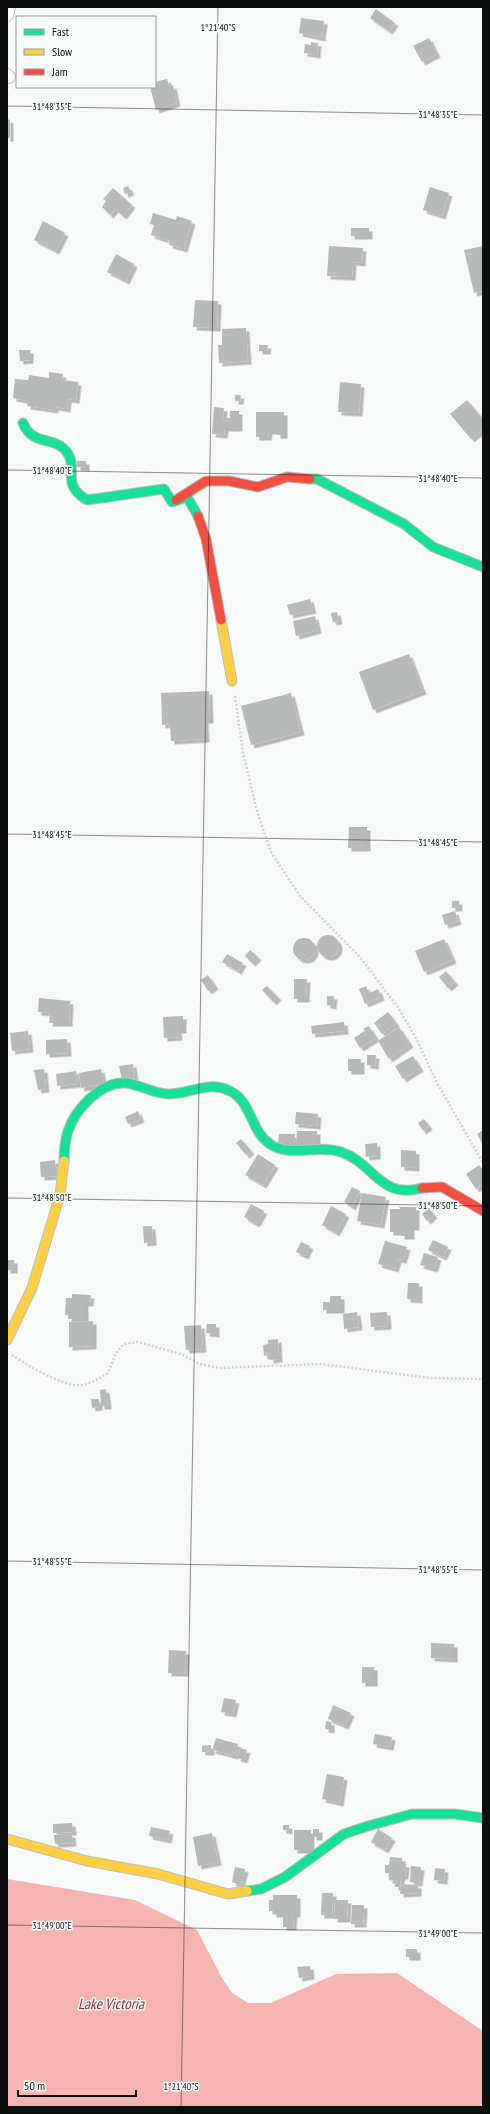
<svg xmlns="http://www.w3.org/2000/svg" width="490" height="2114" font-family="'PT Sans Narrow',sans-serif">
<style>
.water{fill:#f5b4b2}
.building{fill:#b8bab9;filter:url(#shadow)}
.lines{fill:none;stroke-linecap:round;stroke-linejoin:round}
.street-casing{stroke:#bdbfbe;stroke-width:14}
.fast-casing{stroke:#bdbfbe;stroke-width:11}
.slow-casing{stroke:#bdbfbe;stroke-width:11}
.jam-casing{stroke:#bdbfbe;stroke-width:11}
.path{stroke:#d2d3d3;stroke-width:2.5;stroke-dasharray:2 2;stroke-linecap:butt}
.street{stroke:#fefefe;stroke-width:12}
.fast{stroke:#16e098;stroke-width:9}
.slow{stroke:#ffcf43;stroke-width:9}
.jam{stroke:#f24e42;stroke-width:9}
.ticks{fill:none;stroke:#0d0e0e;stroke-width:1;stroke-opacity:0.45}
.labels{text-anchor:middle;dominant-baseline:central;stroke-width:3;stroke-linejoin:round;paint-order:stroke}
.water-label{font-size:15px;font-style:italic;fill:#94282d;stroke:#f7fbfa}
.ticks-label{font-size:10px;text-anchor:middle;fill:#0d0e0e;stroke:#f7fbfa;stroke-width:3;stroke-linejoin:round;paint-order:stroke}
</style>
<defs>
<filter id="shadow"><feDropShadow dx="3.5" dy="3.5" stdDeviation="0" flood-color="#0004"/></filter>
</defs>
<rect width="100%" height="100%" fill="#f8faf9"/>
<polygon class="water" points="7,1879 135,1900 197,1930 222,1978 232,1993 248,2003 271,2003 336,1974 397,1973 483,2031 483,2107 7,2107"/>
<g class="building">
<polygon points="376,9 395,23 389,31 370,18"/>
<polygon points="301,18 324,21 322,38 299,33"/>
<polygon points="429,38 437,54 422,62 413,46"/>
<polygon points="311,42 318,43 317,55 304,53 305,44 311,45"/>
<polygon points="167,79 169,86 173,85 177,103 156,110 150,87 155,87 155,82"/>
<polygon points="7,119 10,120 10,138 7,138"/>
<polygon points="128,186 131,192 125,194 123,188"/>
<polygon points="430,187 449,193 442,216 423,210"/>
<polygon points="113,188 132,205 123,216 115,209 110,215 102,207 106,201 103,199"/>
<polygon points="153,213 176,220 177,216 192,221 184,249 169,245 170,241 151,235 154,225 150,224"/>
<polygon points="43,221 65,233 56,251 34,240"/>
<rect x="351" y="228" width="18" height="8"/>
<polygon points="329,246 363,248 362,263 353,262 352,277 327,276"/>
<polygon points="483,246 483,291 474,293 464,250"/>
<polygon points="116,254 134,264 126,281 107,272"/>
<polygon points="195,300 218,301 217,328 193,327"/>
<polygon points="246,328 248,361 219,363 218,345 222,345 222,329"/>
<polygon points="259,345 268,345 267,351 259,351"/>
<polygon points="19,350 30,350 30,360 20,361"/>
<polygon points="49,372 63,374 62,380 78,382 76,400 68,399 67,409 55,407 55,410 27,406 28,401 13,398 15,379 28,380 29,375 49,378"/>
<polygon points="340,382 361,384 359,413 338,412"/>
<polygon points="235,395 241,395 240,401 235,401"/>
<polygon points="467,400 483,419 483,429 471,439 450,414"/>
<polygon points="214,407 224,408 223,418 230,418 230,411 239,411 239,428 225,428 224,435 212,434"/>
<polygon points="256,412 284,412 284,435 277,435 277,431 269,431 268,437 256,437"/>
<polygon points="77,461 86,461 86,468 77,467"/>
<polygon points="310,599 313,610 290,615 287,605"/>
<polygon points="337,612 339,621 333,622 331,613"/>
<polygon points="315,616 318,630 296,636 293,621"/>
<polygon points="409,654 423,691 373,710 359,672"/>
<polygon points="209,691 210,720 205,720 206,739 171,741 170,724 162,725 161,693"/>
<polygon points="291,693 301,732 251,745 241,706"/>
<polygon points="349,827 367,827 367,848 348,848"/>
<rect x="452" y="901" width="7" height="7"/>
<polygon points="455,911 458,921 445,925 442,915"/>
<circle cx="328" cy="946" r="11"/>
<circle cx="304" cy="949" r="11"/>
<polygon points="444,939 453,960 424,972 415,951"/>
<polygon points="250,950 258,957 252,963 245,956"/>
<polygon points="227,954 243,963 238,971 222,962"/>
<polygon points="446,971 455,982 448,988 439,977"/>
<polygon points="208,975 215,986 208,991 201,980"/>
<polygon points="294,979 307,979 306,999 294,999"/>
<polygon points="267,986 278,997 273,1002 262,990"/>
<polygon points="366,986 369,993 378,989 381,997 365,1004 359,989"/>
<polygon points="327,996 334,996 333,1006 327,1005"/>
<polygon points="39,998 70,1001 69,1023 49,1023 50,1013 38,1012"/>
<polygon points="388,1012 396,1023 382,1034 374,1023"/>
<polygon points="183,1016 183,1030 178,1030 179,1037 164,1038 163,1017"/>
<polygon points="344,1022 345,1031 312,1034 311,1026"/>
<polygon points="369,1026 376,1038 360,1048 354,1038 365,1031 363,1029"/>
<polygon points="399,1027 410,1044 389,1059 378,1041"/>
<polygon points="28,1031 30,1049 12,1051 10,1033"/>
<polygon points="67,1039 68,1053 46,1054 46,1040"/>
<polygon points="367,1055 376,1055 375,1066 367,1065"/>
<polygon points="413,1056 420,1068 403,1079 395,1066"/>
<rect x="348" y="1059" width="13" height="12"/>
<polygon points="133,1064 135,1078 122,1080 119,1066"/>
<polygon points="44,1069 46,1089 38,1090 34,1070"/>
<polygon points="101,1069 104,1084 81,1088 79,1073"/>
<polygon points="76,1071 78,1084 57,1086 56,1074"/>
<polygon points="138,1111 141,1119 128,1124 125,1117"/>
<polygon points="296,1112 318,1114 317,1126 295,1124"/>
<polygon points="424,1119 429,1126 423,1131 418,1123"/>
<polygon points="483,1130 483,1145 477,1134"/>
<polygon points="297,1131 317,1131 317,1148 296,1147"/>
<polygon points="279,1134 295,1134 294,1143 278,1143"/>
<polygon points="241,1139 251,1151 246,1155 236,1143"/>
<polygon points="377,1143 377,1156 366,1157 365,1144"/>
<polygon points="401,1150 416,1151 416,1168 401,1167"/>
<polygon points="258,1154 275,1165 263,1185 245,1175"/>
<polygon points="55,1160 56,1167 61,1176 41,1177 40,1162"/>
<polygon points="479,1165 483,1170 483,1184 476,1189 466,1174"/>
<polygon points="352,1187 360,1191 352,1207 344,1202"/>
<polygon points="362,1193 386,1197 381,1225 357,1221"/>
<polygon points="251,1204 264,1211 256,1224 244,1217"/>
<polygon points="331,1206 346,1214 336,1233 322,1225"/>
<polygon points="399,1207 416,1207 416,1227 411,1227 411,1236 401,1236 401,1232 390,1232 390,1209 400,1209"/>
<polygon points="429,1208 434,1215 427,1221 422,1214"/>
<polygon points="143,1226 152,1226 153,1242 144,1243"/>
<polygon points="433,1240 448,1247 443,1257 428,1250"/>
<polygon points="385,1241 407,1247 403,1260 398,1259 395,1269 378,1264"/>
<polygon points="301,1242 310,1246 305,1256 296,1252"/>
<polygon points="424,1253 438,1257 434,1269 420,1265"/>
<rect x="7" y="1260" width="7" height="10"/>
<polygon points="408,1283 419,1283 419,1300 407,1299"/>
<polygon points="72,1294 91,1295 90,1303 85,1303 85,1319 68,1319 68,1315 65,1315 66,1298 72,1298"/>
<polygon points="330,1296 341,1296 341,1310 323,1310 323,1302 330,1302"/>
<polygon points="357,1312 359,1327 344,1329 343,1314"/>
<polygon points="387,1312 388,1326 371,1327 370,1313"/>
<polygon points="93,1321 93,1346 69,1347 69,1322"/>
<polygon points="207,1324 216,1324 216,1334 206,1333"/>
<polygon points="201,1325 203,1349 186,1350 184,1326"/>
<polygon points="278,1339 279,1359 270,1360 270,1355 264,1356 263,1345 268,1344 268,1340"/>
<polygon points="106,1389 108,1406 101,1406 100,1390"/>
<polygon points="91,1399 99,1399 99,1407 92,1408"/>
<polygon points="431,1643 454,1644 454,1659 431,1658"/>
<polygon points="169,1650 186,1651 185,1673 168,1673"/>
<rect x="362" y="1667" width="12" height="16"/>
<polygon points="224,1698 236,1700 233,1714 221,1712"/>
<polygon points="333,1705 351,1713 345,1726 328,1719"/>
<polygon points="326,1721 331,1722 331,1730 325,1729"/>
<polygon points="375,1734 392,1737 390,1747 373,1744"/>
<polygon points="216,1738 238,1744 235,1756 212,1750"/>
<polygon points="211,1745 211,1752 202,1752 202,1746"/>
<polygon points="240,1748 247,1750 244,1760 237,1758"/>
<polygon points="327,1774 344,1777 340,1803 322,1799"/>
<polygon points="72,1823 73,1832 53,1833 53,1824"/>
<polygon points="283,1825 289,1825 289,1831 283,1830"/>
<polygon points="151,1827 170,1831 168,1840 149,1836"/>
<rect x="313" y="1829" width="6" height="8"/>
<polygon points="378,1829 392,1838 385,1850 371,1842"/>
<rect x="294" y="1830" width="17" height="20"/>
<polygon points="212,1833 218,1862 198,1866 193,1837"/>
<polygon points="72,1834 73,1843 55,1844 54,1835"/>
<polygon points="390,1857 402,1858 402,1864 406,1864 405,1876 402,1876 399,1887 395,1887 395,1881 389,1880 389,1873 385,1873 385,1865 389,1865"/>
<polygon points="411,1866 421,1867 419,1883 410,1882"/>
<polygon points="235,1867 245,1869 241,1885 232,1882"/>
<polygon points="435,1868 445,1869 444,1881 434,1880"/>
<polygon points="401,1884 418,1885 418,1893 400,1894"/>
<polygon points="322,1893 333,1893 332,1915 321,1915"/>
<polygon points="273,1895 297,1895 297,1914 294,1914 293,1927 283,1927 283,1914 273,1914 273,1911 269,1911 269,1900 273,1900"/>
<polygon points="335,1900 348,1900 347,1919 334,1919"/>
<polygon points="352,1905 364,1905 363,1924 351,1924"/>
<rect x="406" y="1949" width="11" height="8"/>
<polygon points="310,1966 311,1976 299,1978 297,1967"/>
</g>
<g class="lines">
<defs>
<g id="street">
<polyline points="7,15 9,7"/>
<polyline points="7,75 9,77"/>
</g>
<g id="fast">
<path d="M23,423C32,446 54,436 66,451C80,468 59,483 87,500L164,489L172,502L187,497L198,516"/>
<polyline points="310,479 317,479 404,524 433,547 483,567"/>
<path d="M64,1161C64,1151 65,1141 68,1131C75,1110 101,1081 125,1083C140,1084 153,1094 169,1094C189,1094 208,1081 228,1090C252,1100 250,1131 270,1144C289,1158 319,1144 341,1152C374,1163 380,1200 422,1188"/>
<polyline points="247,1891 261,1889 285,1877 344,1834 368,1826 412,1814 455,1814 483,1818"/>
</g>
<g id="slow">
<polyline points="221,620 232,681"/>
<polyline points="7,1340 32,1288 60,1195 64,1161"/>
<polyline points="7,1839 87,1861 158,1874 228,1894 247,1891"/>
</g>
<g id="jam">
<polyline points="176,500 206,481 229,481 258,487 287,477 310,479"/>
<polyline points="198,516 206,539 221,620"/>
<polyline points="422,1188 442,1187 483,1211"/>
</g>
</defs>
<use href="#street" class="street-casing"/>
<use href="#fast" class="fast-casing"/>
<use href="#slow" class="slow-casing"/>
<use href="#jam" class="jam-casing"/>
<g class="path">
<polyline points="235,696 243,753 257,811 271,852 300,896 360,957 399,1009 417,1040 437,1083 483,1163"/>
<path d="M12,1355C27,1365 64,1388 83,1385C92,1383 100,1378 108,1373L116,1353L124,1344L138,1342L181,1354L200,1364L219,1368L321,1364L431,1378L483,1379"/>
</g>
<use href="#street" class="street"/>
<use href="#fast" class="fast"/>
<use href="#slow" class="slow"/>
<use href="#jam" class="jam"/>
</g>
<path class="ticks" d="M7,106L483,115M7,470L483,478M7,834L483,842M7,1198L483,1206M7,1561L483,1570M7,1925L483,1933M181,2107L218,7"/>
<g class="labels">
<g class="water-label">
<text x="111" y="2003">Lake Victoria</text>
</g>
</g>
<g class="ticks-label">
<text x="218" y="31">1°21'40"S</text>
<text x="52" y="110">31°48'35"E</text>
<text x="438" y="118">31°48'35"E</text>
<text x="52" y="474">31°48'40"E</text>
<text x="438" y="482">31°48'40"E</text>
<text x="52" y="838">31°48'45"E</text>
<text x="438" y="846">31°48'45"E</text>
<text x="52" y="1201">31°48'50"E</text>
<text x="438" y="1209">31°48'50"E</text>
<text x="52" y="1565">31°48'55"E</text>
<text x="438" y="1573">31°48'55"E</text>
<text x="52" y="1929">31°49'00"E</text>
<text x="438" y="1937">31°49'00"E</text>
<text x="181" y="2090">1°21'40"S</text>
</g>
<rect width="490" height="2114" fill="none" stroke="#0d0e0e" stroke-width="16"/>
<rect x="16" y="16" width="140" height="72" fill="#f7fbfa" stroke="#999c9c"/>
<rect x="24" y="29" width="20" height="6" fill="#16e098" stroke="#999c9c"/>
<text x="52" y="36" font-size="12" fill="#0d0e0e">Fast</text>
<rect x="24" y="49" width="20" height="6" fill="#ffcf43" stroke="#999c9c"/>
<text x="52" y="56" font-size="12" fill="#0d0e0e">Slow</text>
<rect x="24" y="69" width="20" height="6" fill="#f24e42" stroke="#999c9c"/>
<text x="52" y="76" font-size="12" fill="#0d0e0e">Jam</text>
<path d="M18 2090v6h118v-6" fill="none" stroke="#0d0e0e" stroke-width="2"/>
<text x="24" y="2090" font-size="12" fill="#0d0e0e" stroke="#f7fbfa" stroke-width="3" paint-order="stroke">50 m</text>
</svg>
